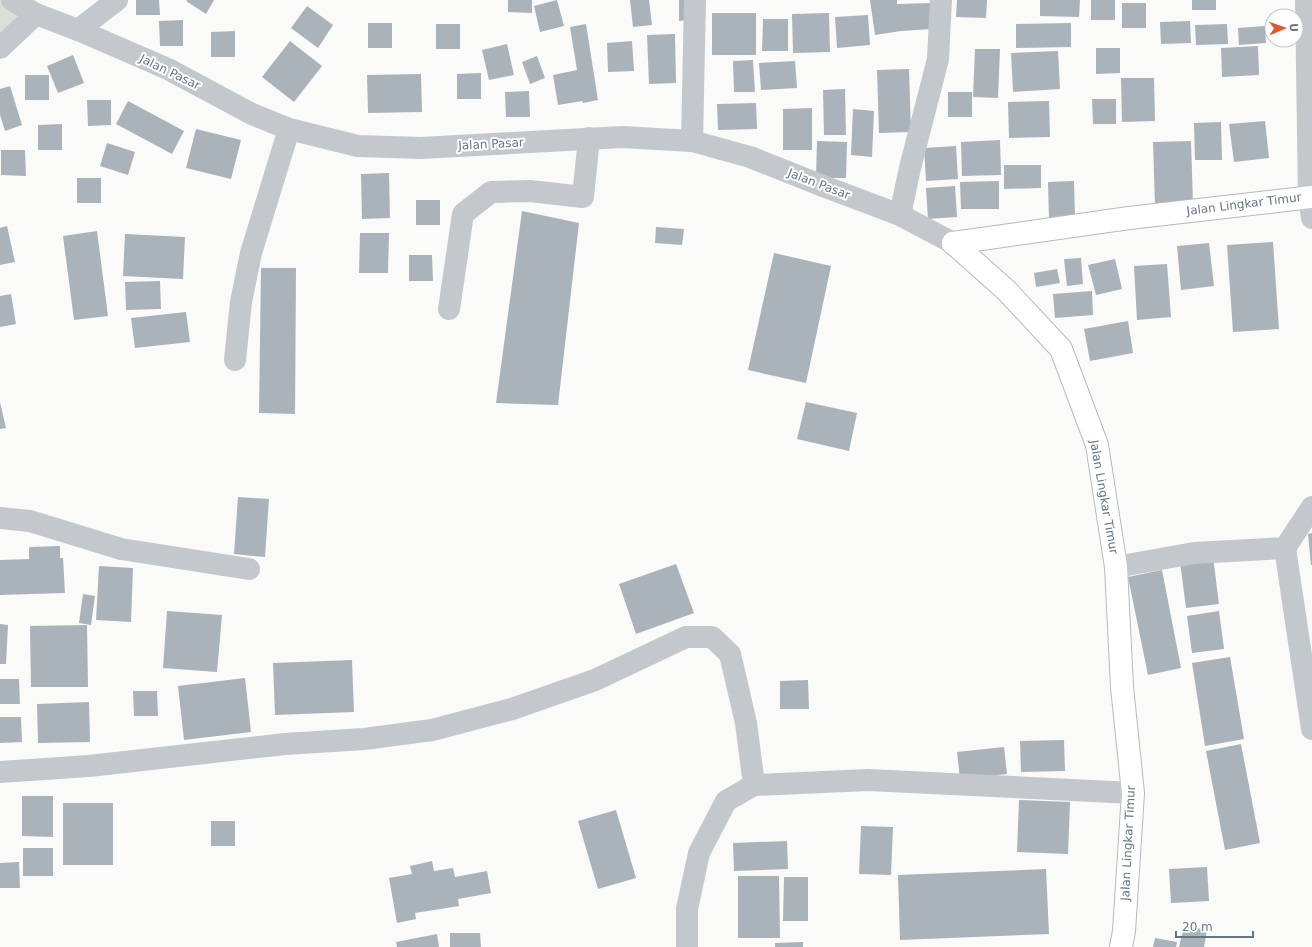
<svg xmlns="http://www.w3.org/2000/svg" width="1312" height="947" font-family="'DejaVu Sans',sans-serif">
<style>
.green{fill:#dadfd7}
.building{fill:#aab3b9}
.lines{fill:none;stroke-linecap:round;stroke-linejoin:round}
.major-casing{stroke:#b5babe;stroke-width:24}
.minor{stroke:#c3c8cc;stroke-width:22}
.major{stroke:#fff;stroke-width:22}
.labels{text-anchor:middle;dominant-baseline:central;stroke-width:4;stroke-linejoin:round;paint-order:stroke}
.street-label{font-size:12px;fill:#657683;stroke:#fff}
</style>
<rect width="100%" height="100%" fill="#fafaf8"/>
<polygon class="green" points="0,0 12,0 36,14 0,48"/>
<g class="building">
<polygon points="136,0 159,0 160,15 136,15"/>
<polygon points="187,0 214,0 206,14 186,1"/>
<polygon points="508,0 532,0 532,13 508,12"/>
<polygon points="557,0 564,26 540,32 534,6"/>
<polygon points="630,0 649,0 652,25 633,27"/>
<polygon points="679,0 688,0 689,20 679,21"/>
<polygon points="870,0 897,0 897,4 931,3 932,29 901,31 875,35"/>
<polygon points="957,0 987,0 986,18 956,17"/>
<polygon points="1040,0 1080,0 1079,17 1040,16"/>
<rect x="1091" y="0" width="24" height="20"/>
<rect x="1192" y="0" width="24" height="10"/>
<rect x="1122" y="3" width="24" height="25"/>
<polygon points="307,6 333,25 318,48 291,28"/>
<rect x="712" y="13" width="44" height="42"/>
<polygon points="829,13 830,52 793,53 792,14"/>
<polygon points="868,15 870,45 837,48 835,17"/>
<polygon points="763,19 788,19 788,51 762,51"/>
<polygon points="183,20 183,46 160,46 159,21"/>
<polygon points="1190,21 1191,43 1161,44 1160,22"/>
<rect x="368" y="23" width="24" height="25"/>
<polygon points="1071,23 1071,47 1016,48 1016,24"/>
<rect x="436" y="24" width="24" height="25"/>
<polygon points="586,24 598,100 583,103 582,101 558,105 553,75 577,70 570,27"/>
<polygon points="1227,24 1228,44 1196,45 1195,25"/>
<polygon points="1265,26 1266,43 1239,45 1238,28"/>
<polygon points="235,31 235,57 211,57 211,32"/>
<polygon points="675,34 676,83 649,84 647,35"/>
<polygon points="290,41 322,66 294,102 262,77"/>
<polygon points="632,41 634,71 608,72 607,43"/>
<polygon points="507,44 514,75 489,80 482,50"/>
<polygon points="1258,46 1259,75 1222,77 1221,48"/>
<polygon points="1096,48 1120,48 1120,73 1096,74"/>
<polygon points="975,49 1000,49 998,98 973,97"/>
<polygon points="1058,51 1060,89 1013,92 1011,53"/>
<polygon points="73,55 84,83 58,93 47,66"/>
<polygon points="537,56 545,78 530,84 522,62"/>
<polygon points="753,60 755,92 734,92 733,61"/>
<polygon points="795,61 797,88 761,90 759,63"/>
<polygon points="909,69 911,132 879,133 877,70"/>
<polygon points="481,73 481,99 457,99 457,74"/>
<polygon points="421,74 422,112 368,113 367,75"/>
<rect x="25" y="75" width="24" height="25"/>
<polygon points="1121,78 1154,78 1155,121 1122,122"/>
<polygon points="10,86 22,125 5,131 0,115 0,89"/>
<polygon points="845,89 846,135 824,135 823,90"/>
<polygon points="529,91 530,117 506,117 505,92"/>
<rect x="948" y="92" width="24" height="25"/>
<polygon points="1092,99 1116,99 1116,124 1093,124"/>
<polygon points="87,100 111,100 111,125 88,126"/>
<polygon points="128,101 184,131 172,154 116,124"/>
<polygon points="1049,101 1050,137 1009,138 1008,102"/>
<polygon points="756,103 757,129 718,130 717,104"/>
<polygon points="812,108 812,150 783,150 783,109"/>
<polygon points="853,109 874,111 872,157 851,155"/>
<polygon points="1265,121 1269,158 1234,162 1229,124"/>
<polygon points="1221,122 1222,160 1195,160 1194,123"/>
<polygon points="62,124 62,150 38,150 38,125"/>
<polygon points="196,129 241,140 231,179 186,168"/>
<polygon points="1000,140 1001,175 962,176 961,142"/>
<polygon points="817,141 847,142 846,178 816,178"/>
<polygon points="1191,141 1193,204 1155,205 1153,142"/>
<polygon points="107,143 135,152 128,175 100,166"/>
<polygon points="956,146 958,179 926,181 924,148"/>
<polygon points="1,150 25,150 26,176 1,175"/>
<polygon points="1004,165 1041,165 1041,188 1004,189"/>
<polygon points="389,173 390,218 362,219 361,174"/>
<rect x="77" y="178" width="24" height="25"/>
<polygon points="999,181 999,209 961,209 960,182"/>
<polygon points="1074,181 1075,218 1049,219 1048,182"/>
<polygon points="955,186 957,217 928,219 926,188"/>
<rect x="416" y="200" width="24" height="25"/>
<polygon points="522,211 579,223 558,405 496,403"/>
<polygon points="7,226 15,262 0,265 0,228"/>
<polygon points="656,227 684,229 682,245 655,243"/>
<polygon points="97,231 108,316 74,320 63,236"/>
<polygon points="360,233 389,233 388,273 359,273"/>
<polygon points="125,234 185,237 183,279 123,276"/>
<polygon points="1273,242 1279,329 1233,332 1227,245"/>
<polygon points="1209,243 1214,286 1181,290 1177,246"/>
<polygon points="774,253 831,266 806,383 748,370"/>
<polygon points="409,255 432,255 433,281 409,281"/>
<polygon points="1081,258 1083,284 1067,286 1064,259"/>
<polygon points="1115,259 1122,289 1096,295 1088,265"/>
<polygon points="1167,264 1171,317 1137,320 1134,266"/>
<polygon points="261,268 296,268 295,414 259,413"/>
<polygon points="1057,269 1060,283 1036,287 1034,273"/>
<polygon points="160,281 161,309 126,310 125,282"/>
<polygon points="1092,291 1093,315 1055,318 1053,294"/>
<polygon points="11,294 16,324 0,327 0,296"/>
<polygon points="186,312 190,342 135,348 131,318"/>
<polygon points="1128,321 1133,353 1090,361 1084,329"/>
<polygon points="0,402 6,428 0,429"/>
<polygon points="806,402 857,413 849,451 797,439"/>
<polygon points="238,497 269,499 265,557 234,554"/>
<polygon points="1312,533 1312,565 1311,565 1308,534"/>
<polygon points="60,546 60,558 63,558 65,593 0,595 0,560 29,559 29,547"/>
<polygon points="1213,557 1219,604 1186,608 1180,562"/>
<polygon points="676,564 694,613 636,634 619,584"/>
<polygon points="99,566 133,568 131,622 96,620"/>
<polygon points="1162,570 1181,668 1148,675 1128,577"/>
<polygon points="83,594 95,596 91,625 79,623"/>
<polygon points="167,611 222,615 217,672 163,668"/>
<polygon points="1219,611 1224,649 1192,653 1187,616"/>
<polygon points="0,624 8,625 6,664 0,664"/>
<polygon points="87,625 88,687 31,687 30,626"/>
<polygon points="1230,657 1244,739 1205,746 1192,663"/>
<polygon points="352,660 354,712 275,715 273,663"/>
<polygon points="245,678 251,732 184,740 178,686"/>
<polygon points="0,679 19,679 20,704 0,704"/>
<polygon points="808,680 809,709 780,709 780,681"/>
<polygon points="133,691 157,691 158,716 134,716"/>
<polygon points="89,702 90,742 38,743 37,704"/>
<polygon points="0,717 21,717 22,742 0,743"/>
<polygon points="1064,740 1065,771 1021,772 1020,741"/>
<polygon points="1241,744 1260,843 1225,850 1206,751"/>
<polygon points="1004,747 1007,774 960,779 957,752"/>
<polygon points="22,796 53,796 53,837 22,836"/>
<polygon points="1019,800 1070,802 1068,854 1017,852"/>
<rect x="63" y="803" width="50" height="62"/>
<polygon points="616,810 636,878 598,889 578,821"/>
<rect x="211" y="821" width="24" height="25"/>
<polygon points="861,826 893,827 891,875 859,874"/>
<polygon points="787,841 788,869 734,871 733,843"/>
<rect x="23" y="848" width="30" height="28"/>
<polygon points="432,861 434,871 453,868 455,877 487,871 491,893 458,899 459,906 415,913 416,919 397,923 389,878 412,874 410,866"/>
<polygon points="19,862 20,888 0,888 0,863"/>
<polygon points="1207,867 1209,901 1171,903 1169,869"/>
<polygon points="1046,869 1049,934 900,940 898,875"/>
<polygon points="738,876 779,876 780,938 738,938"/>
<polygon points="784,877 808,877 808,921 783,921"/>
<polygon points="1184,926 1207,930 1204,947 1179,947"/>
<polygon points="450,933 480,933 481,947 450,947"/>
<polygon points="437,934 439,947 397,947 396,942"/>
<polygon points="1155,938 1177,942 1176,947 1153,947"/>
<polygon points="803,942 803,947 775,947 775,943"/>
</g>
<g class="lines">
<defs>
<g id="major">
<polyline points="953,243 1006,290 1061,349 1097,445 1116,567 1122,687 1133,793 1124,931 1121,947"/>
<polyline points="953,243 1129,218 1312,197"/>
</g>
</defs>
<use href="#major" class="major-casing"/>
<g class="minor">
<polyline points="12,0 36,14 78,30 168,69 252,114 289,129 358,146 421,148 622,137 692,141 750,157 823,186 900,215 953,243"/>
<polyline points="1306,0 1309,197 1312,218"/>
<polyline points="78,30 117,0"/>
<polyline points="0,48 36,14"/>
<polyline points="692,141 695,0"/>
<polyline points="900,215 910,168 938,59 941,0"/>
<polyline points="449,309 463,214 491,192 530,191 583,197 589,138"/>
<polyline points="235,360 241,302 251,253 289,129"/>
<polyline points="0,518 30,521 121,549 249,569"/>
<polyline points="1285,548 1312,729"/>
<polyline points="1116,567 1194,553 1285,548 1312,507"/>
<polyline points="0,772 89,766 285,744 364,739 432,730 512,709 595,680 686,637 712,637 730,654 746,723 754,785"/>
<polyline points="687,947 687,909 699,853 726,801 754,785 868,780 1133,793"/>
</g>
<use href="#major" class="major"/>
</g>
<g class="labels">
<g class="street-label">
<text transform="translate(170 72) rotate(26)">Jalan Pasar</text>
<text transform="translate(491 144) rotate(-3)">Jalan Pasar</text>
<text transform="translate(819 184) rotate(21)">Jalan Pasar</text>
<text transform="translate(1244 204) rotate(-7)">Jalan Lingkar Timur</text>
<text transform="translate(1104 497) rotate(80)">Jalan Lingkar Timur</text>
<text transform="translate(1128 843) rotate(-87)">Jalan Lingkar Timur</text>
</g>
</g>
<g transform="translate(1284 28) rotate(88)"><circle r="19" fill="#ffffff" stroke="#c1c8cd"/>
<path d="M0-3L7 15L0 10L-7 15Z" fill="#e4572e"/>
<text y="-6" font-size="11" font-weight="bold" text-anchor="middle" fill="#657683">U</text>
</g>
<path d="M1176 931v6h77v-6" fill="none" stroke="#657683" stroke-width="2"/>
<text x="1182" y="931" font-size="12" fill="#657683" stroke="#ffffff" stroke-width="3" paint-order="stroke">20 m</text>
</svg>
